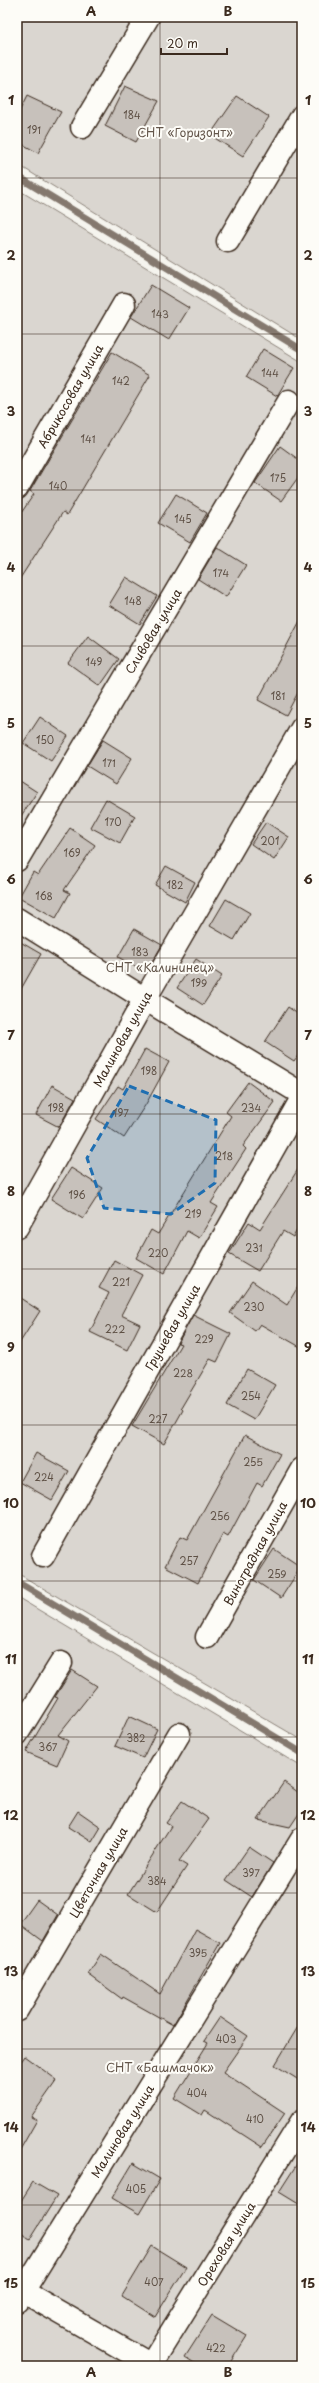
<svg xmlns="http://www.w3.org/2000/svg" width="319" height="2383" font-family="'Playpen Sans',sans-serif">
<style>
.green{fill:#dad6d0;stroke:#8a8077}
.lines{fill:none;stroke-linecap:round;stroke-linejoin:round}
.stream{stroke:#84786e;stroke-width:7}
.building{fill:#c7c1bb;stroke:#3b2a1e}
.street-casing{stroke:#3b2a1e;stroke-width:25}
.street{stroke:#fdfcf7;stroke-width:22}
.marked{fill:#1f6fb2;fill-opacity:0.2;stroke:#1f6fb2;stroke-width:3;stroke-dasharray:8 5;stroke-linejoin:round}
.grid{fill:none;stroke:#3b2a1e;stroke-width:1;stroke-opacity:0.55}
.labels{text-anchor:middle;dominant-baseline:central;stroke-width:4;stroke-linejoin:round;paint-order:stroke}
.number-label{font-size:10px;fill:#5e5045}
.park-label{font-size:12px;fill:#63554a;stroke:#fdfcf7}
.street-label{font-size:12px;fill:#3b2a1e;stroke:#fdfcf7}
.neatline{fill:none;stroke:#3b2a1e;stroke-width:1.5}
.grid-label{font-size:13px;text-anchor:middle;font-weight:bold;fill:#3b2a1e}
</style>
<rect width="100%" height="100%" fill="#f5f4ee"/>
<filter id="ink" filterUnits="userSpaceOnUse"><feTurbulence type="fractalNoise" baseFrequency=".025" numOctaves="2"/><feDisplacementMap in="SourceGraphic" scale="8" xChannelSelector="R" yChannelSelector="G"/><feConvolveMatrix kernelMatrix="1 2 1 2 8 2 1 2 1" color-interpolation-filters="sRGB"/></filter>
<g filter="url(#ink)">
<g class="green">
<polygon points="17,17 302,17 302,340 17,164"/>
<polygon points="17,189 302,362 302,1740 17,1573"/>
<polygon points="17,1597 302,1767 302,2366 17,2366"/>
</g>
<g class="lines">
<g class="stream">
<polyline points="17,176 302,350"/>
<polyline points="17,1582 302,1753"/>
</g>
</g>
<g class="building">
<polygon points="125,86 159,101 136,142 105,126"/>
<polygon points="27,96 61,112 38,153 17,141 17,116"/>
<polygon points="237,96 269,117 243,156 210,135"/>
<polygon points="151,285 189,308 169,340 131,317"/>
<polygon points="263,349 294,368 277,396 246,377"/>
<polygon points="112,352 150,375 67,515 63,512 17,583 17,519 34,494 30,491"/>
<polygon points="280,446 302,462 302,472 281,501 255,483"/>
<polygon points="176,494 207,513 190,542 158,523"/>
<polygon points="217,547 246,565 226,597 198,579"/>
<polygon points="126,577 157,596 140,624 109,605"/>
<polygon points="302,617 302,685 286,715 258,700"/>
<polygon points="88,636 119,659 100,686 68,663"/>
<polygon points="40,717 68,736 51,761 23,743"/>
<polygon points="103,740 132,758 116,784 87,766"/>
<polygon points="17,779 37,792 17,822"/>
<polygon points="106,799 135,816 120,843 90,827"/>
<polygon points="266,822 289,837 274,860 251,844"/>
<polygon points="70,828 95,845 64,890 70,893 56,918 19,897 33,872 38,875"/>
<polygon points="166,866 195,882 185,902 155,885"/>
<polygon points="226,899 250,913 234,940 210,926"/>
<polygon points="134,929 162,945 146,973 118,957"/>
<polygon points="17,940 41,954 17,996"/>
<polygon points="196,959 222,976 203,1005 177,988"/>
<polygon points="288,1007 302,1017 302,1050 294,1061 265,1042"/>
<polygon points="145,1049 169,1062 146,1104 124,1138 96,1119 118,1086 123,1089"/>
<polygon points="248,1082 275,1102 243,1146 246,1149 211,1203 218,1207 199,1238 187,1231 164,1274 136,1258 151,1230 158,1234 231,1116 226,1112"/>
<polygon points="52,1085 75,1098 59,1127 36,1115"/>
<polygon points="302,1163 302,1222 293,1237 283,1231 258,1271 229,1254 249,1222 260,1229"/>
<polygon points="71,1168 103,1188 83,1219 51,1199"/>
<polygon points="114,1260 142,1275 121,1315 140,1324 127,1350 90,1332 109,1293 99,1288"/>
<polygon points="302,1280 302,1348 260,1324 255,1331 230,1313 252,1281 287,1305"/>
<polygon points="17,1296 40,1311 17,1347"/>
<polygon points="193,1315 231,1334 217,1362 210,1359 181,1408 183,1410 164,1444 132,1426 181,1344 178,1343"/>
<polygon points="247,1369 275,1385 254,1420 227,1405"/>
<polygon points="245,1435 280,1454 262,1486 257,1483 228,1537 223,1534 198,1583 165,1566 180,1537 187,1540"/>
<polygon points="36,1453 69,1471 52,1500 20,1482"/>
<polygon points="274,1549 301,1567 281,1598 254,1580"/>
<polygon points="72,1670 97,1686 58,1735 68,1741 57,1765 26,1752 58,1698 55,1697"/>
<polygon points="129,1716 157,1729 143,1758 115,1746"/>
<polygon points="284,1782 302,1795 302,1809 290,1827 258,1820"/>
<polygon points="182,1801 209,1819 179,1861 187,1866 157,1912 128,1894 171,1826 166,1823"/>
<polygon points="78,1811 101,1827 92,1842 68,1827"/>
<polygon points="249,1847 273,1863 252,1897 226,1880"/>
<polygon points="37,1900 58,1915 43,1941 20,1924"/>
<polygon points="195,1929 220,1943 173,2025 123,1997 122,1999 88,1974 101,1954 160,1994"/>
<polygon points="220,2017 248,2036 223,2072 285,2113 262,2147 205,2110 202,2115 174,2098 208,2043 204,2041"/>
<polygon points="302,2020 302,2082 275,2065"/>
<polygon points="24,2056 57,2080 31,2117 37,2120 17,2155 17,2066"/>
<polygon points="302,2156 302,2206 279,2192"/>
<polygon points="133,2163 160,2179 139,2214 112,2198"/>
<polygon points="33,2182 57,2196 30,2239 17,2230 17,2207"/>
<polygon points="152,2246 186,2267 155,2317 122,2296"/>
<polygon points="212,2315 247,2336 228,2366 199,2366 185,2357"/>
</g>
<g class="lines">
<defs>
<g id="street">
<polyline points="82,127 148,17"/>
<polyline points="228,241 302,116"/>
<polyline points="17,488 124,304"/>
<polyline points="17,860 289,401"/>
<polyline points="17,919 145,999 302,1094"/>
<polyline points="17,1227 145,999 302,728"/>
<polyline points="43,1556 302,1098"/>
<polyline points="207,1637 302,1469"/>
<polyline points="17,1734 61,1663"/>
<polyline points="17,2010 179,1734"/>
<polyline points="17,2288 153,2366"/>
<polyline points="17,2301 302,1839"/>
<polyline points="150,2366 302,2121"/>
</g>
</defs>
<use href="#street" class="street-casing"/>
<use href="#street" class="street"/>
</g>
</g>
<path class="marked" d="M129,1086L216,1120L215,1183L171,1214L104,1208L87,1158Z"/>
<path class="grid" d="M160,17V2366M17,178H302M17,334H302M17,490H302M17,646H302M17,802H302M17,958H302M17,1114H302M17,1269H302M17,1425H302M17,1581H302M17,1737H302M17,1893H302M17,2049H302M17,2205H302"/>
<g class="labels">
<g class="number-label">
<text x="132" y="114">184</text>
<text x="34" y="129">191</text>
<text x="160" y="313">143</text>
<text x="270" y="372">144</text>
<text x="121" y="380">142</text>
<text x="88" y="438">141</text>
<text x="278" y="477">175</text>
<text x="58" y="485">140</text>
<text x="183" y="518">145</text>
<text x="221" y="572">174</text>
<text x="133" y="600">148</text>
<text x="94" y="661">149</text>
<text x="278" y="695">181</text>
<text x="45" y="739">150</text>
<text x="109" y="762">171</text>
<text x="113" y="821">170</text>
<text x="270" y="840">201</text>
<text x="72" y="852">169</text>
<text x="175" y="884">182</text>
<text x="44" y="895">168</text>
<text x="140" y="951">183</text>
<text x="199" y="982">199</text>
<text x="149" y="1070">198</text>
<text x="56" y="1107">198</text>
<text x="251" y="1107">234</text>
<text x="121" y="1112">197</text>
<text x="224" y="1155">218</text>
<text x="77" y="1194">196</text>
<text x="193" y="1213">219</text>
<text x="254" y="1247">231</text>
<text x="158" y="1252">220</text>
<text x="121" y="1281">221</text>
<text x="254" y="1306">230</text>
<text x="115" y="1328">222</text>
<text x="204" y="1338">229</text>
<text x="183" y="1372">228</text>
<text x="251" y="1395">254</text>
<text x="158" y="1418">227</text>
<text x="253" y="1461">255</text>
<text x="44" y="1476">224</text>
<text x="220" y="1515">256</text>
<text x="189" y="1560">257</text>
<text x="277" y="1573">259</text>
<text x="136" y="1737">382</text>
<text x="48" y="1746">367</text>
<text x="251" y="1872">397</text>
<text x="157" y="1880">384</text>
<text x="198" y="1952">395</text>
<text x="226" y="2038">403</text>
<text x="197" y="2092">404</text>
<text x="255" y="2118">410</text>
<text x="136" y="2188">405</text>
<text x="154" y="2281">407</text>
<text x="216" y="2347">422</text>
</g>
<g class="park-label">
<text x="185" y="132">СНТ «Горизонт»</text>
<text x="160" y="967">СНТ «Калининец»</text>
<text x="160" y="2067">СНТ «Башмачок»</text>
</g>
<g class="street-label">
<text transform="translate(70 396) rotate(-60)">Абрикосовая улица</text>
<text transform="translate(153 631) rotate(-59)">Сливовая улица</text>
<text transform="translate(122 1039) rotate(-61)">Малиновая улица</text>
<text transform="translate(172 1327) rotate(-60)">Грушевая улица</text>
<text transform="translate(255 1553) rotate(-61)">Виноградная улица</text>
<text transform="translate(98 1872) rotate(-60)">Цветочная улица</text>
<text transform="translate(122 2131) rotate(-58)">Малиновая улица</text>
<text transform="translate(226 2244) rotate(-58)">Ореховая улица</text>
</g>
</g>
<rect width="319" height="2383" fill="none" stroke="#fdfcf7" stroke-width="44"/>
<path d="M161 48v6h66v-6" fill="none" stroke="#3b2a1e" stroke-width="2"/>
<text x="167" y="48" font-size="12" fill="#3b2a1e" stroke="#fdfcf7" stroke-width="3" paint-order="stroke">20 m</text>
<rect x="22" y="22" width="275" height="2339" class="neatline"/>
<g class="grid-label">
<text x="91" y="16">A</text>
<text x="228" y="16">B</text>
<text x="11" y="105">1</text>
<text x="308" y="105">1</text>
<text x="11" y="260">2</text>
<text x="308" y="260">2</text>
<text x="11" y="416">3</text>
<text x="308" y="416">3</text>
<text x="11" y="572">4</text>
<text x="308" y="572">4</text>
<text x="11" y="728">5</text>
<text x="308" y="728">5</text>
<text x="11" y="884">6</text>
<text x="308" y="884">6</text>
<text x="11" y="1040">7</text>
<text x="308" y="1040">7</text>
<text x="11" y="1196">8</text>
<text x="308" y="1196">8</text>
<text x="11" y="1352">9</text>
<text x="308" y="1352">9</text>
<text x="11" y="1508">10</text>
<text x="308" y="1508">10</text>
<text x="11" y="1664">11</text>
<text x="308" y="1664">11</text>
<text x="11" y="1820">12</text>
<text x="308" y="1820">12</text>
<text x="11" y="1976">13</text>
<text x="308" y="1976">13</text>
<text x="11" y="2132">14</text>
<text x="308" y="2132">14</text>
<text x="11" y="2288">15</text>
<text x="308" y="2288">15</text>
<text x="91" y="2377">A</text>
<text x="228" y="2377">B</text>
</g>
</svg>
